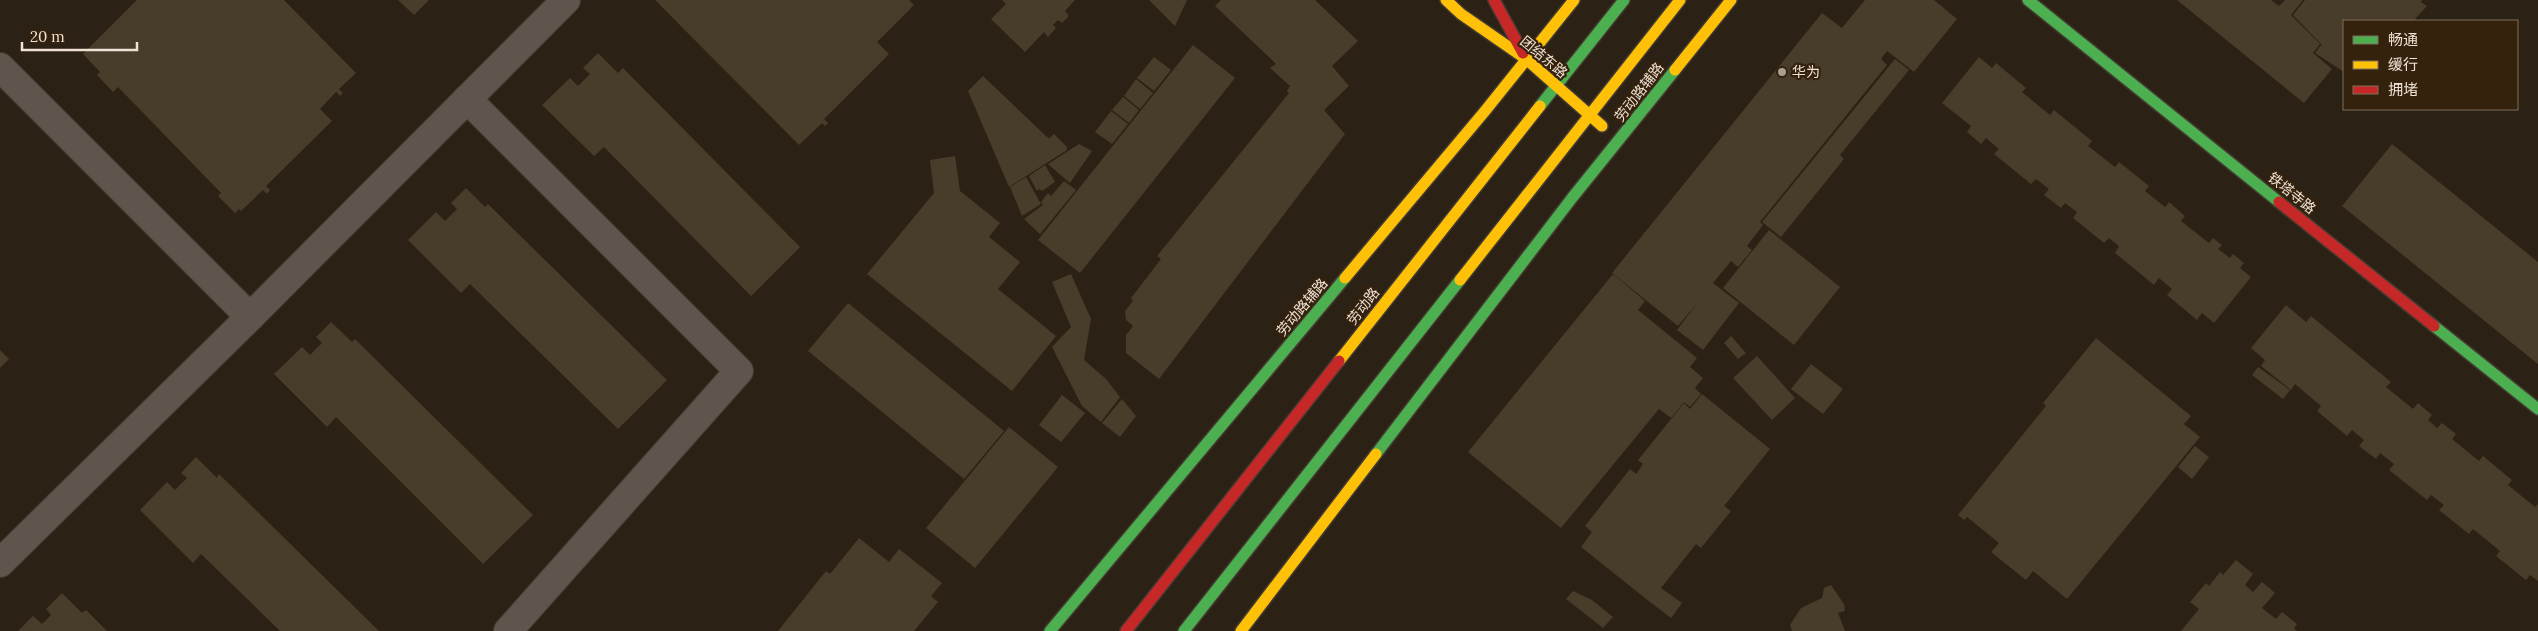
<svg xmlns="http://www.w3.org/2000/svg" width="2538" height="631" font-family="Lora,'Noto Sans SC',serif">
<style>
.building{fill:#483c2b}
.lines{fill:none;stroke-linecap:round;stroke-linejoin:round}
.street-casing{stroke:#443b32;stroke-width:30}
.fast-casing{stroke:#443b32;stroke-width:14}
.slow-casing{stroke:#443b32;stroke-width:14}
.jam-casing{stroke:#443b32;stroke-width:14}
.street{stroke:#5e554c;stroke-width:28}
.fast{stroke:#4caf50;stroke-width:11}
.slow{stroke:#ffc107;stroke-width:11}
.jam{stroke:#c62828;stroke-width:11}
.poi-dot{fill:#ab9e92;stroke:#35220c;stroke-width:2}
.labels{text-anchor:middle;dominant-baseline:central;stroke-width:4.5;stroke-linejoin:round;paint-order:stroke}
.street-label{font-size:14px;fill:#efe2d5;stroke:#35220c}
.poi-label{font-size:14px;fill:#efe2d5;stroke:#35220c;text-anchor:start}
</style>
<rect width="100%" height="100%" fill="#2c2115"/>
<g class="building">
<polygon points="137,0 284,0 356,73 339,89 343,93 340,96 336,92 320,109 332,121 266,186 270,190 267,194 263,190 241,211 239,209 235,213 218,196 221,193 118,87 113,92 97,75 100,72 83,54"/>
<polygon points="398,0 429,0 414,15"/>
<polygon points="655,0 909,0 914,5 877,42 889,54 824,119 828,123 825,126 822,123 799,145"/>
<polygon points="1002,0 1075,0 1065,11 1069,16 1062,23 1058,20 1053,25 1056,28 1048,37 1044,32 1025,52 991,19 1006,4"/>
<polygon points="1149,0 1187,0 1175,26"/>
<polygon points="1221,0 1315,0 1358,41 1332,66 1349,86 1324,110 1345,134 1159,379 1126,353 1126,335 1133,326 1126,320 1125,311 1133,301 1131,298 1161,259 1157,256 1289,93 1287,91 1290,86 1270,68 1276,64 1271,59 1215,6"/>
<polygon points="1865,0 1934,0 1957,19 1914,72 1887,51 1881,59 1887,65 1760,222 1763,225 1747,246 1752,250 1738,267 1731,261 1713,283 1739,303 1703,350 1677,330 1699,301 1678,326 1612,273 1822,13 1842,28"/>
<polygon points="2177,0 2271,0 2279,6 2285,0 2303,0 2291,15 2320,44 2313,53 2332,69 2304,103"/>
<polygon points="2305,0 2422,0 2421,2 2427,6 2415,19 2417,21 2344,21 2344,72 2315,53 2321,45 2323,47 2321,44 2323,42 2321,44 2293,15"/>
<polygon points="1193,45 1235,78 1080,273 1038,240"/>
<polygon points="598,53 618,73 623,68 800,247 751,296 604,147 594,156 542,105 570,78 578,86 590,74 583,68"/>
<polygon points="1154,57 1171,70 1154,91 1137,78"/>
<polygon points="1979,57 1992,68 1996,63 2026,88 2022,92 2050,115 2054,110 2092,141 2088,146 2115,167 2119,162 2149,186 2145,191 2165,207 2169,202 2185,216 2181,221 2209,243 2213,238 2222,245 2218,249 2230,258 2233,254 2244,263 2240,268 2251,277 2214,323 2202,313 2197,320 2167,295 2172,289 2159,278 2154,285 2115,253 2119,246 2109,238 2104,243 2073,218 2077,212 2065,203 2061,208 2044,195 2049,189 2036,179 2031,184 1994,154 1999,149 1986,138 1981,144 1967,132 1971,126 1942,103"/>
<polygon points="1895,59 1909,70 1840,155 1844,159 1781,237 1762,222"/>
<polygon points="983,76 1047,137 1050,138 1054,134 1067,147 1067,150 1009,187 968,91"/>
<polygon points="1136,79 1153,93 1140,109 1124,96"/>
<polygon points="1123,97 1139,110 1129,123 1112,110"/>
<polygon points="1111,111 1128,124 1112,144 1095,132"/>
<polygon points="1079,144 1092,151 1070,183 1048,164"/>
<polygon points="2392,144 2538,262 2538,364 2342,206"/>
<polygon points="955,156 960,191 1000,223 989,237 1020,262 998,289 1056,336 1012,391 867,274 934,193 930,160"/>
<polygon points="1045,165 1055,182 1042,191 1039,189 1037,191 1029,176"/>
<polygon points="1026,177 1041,204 1022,216 1010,187"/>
<polygon points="1064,181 1076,190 1040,234 1024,219 1043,205 1041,202 1048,193 1051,196"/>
<polygon points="466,188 485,207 488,204 667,380 618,429 470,284 461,293 408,240 436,212 445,221 457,209 451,203"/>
<polygon points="1769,230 1840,287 1794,345 1723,288"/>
<polygon points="1071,274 1091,319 1084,360 1106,379 1120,397 1101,422 1082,406 1052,347 1071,327 1052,282"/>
<polygon points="1613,274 1645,301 1638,310 1697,358 1690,367 1703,378 1695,388 1701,394 1690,407 1684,402 1671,418 1659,409 1561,528 1468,452"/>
<polygon points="848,303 1004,431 964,479 808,351"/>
<polygon points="2286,305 2306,322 2311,316 2391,382 2386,387 2413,409 2418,403 2432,415 2428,420 2437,428 2442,423 2456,434 2452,439 2479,461 2483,456 2512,480 2508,485 2535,507 2538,504 2538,581 2530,575 2526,580 2496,556 2500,551 2473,529 2469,534 2439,510 2444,505 2431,495 2427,500 2389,470 2394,464 2380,453 2376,459 2359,446 2364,440 2352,430 2347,436 2317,411 2321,406 2295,384 2291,390 2261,366 2265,360 2251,348"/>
<polygon points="331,322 352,342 355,339 533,515 483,564 336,417 327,427 274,374 302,347 310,355 322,343 316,337"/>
<polygon points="1731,336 1746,353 1738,359 1724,343"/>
<polygon points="2096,338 2191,416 2184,424 2200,437 2067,599 2033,571 2026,580 1991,552 1999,543 1967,517 1964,520 1958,515 2046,406 2043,403"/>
<polygon points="0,350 9,359 0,368"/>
<polygon points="1757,356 1795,398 1772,420 1733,378"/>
<polygon points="1811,364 1843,389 1823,414 1791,389"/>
<polygon points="2258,367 2290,390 2283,399 2252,375"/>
<polygon points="1702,394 1770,449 1724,506 1731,511 1701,548 1696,544 1661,588 1682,603 1671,618 1650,602 1657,593 1650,602 1581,547 1592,532 1585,526 1630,469 1636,474 1643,464 1638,460 1684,403 1690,409"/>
<polygon points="1062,395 1085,413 1061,442 1039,425"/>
<polygon points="1122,399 1136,416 1120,437 1102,423"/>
<polygon points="1009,427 1058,467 975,568 926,528"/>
<polygon points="2195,446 2209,457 2192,479 2178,467"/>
<polygon points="196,457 217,478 219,474 379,631 280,631 201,554 193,563 140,510 167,482 175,490 187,478 181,473"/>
<polygon points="859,538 889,562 899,549 942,583 931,596 938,602 914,631 778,631 826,571 830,574"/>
<polygon points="2236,560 2253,574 2245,585 2253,592 2262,582 2275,593 2262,608 2276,619 2282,612 2297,624 2294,628 2297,631 2181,631 2199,609 2190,602 2206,583 2209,586 2220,572 2223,575"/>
<polygon points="1831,585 1844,604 1845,611 1838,613 1845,631 1792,631 1790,625 1801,608 1822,598 1824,588"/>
<polygon points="1573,591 1592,600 1613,617 1603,628 1566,599"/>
<polygon points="62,593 82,613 86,610 107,631 18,631 33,616 42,624 51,615 46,609"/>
</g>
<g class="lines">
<defs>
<g id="street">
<polyline points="0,67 250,317 0,563"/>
<polyline points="467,99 739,371 508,631"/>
<polyline points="250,317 566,0"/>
</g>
<g id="fast">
<polyline points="2028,0 2279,202"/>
<polyline points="1540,106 1624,0"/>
<polyline points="2434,326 2538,409"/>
<polyline points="1376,454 1572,198 1675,70"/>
<polyline points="1050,631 1345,278"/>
<polyline points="1184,631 1460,280"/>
</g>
<g id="slow">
<polyline points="1446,0 1461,14 1526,59 1602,126"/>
<polyline points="1675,70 1731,0"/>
<polyline points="1345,278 1485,111 1574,0"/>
<polyline points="1460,280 1680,0"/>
<polyline points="1339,361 1540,106"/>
<polyline points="1241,631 1376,454"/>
</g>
<g id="jam">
<polyline points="1494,0 1523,53"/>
<polyline points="2279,202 2434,326"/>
<polyline points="1126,631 1339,361"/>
</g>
</defs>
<use href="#street" class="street-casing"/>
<use href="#fast" class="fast-casing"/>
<use href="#slow" class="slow-casing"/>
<use href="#jam" class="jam-casing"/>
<use href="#street" class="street"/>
<use href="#fast" class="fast"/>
<use href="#slow" class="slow"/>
<use href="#jam" class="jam"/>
</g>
<circle class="poi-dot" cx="1782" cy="72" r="5"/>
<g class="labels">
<g class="street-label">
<text transform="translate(1544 57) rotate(40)">团结东路</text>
<text transform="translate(1639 92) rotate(-52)">劳动路辅路</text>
<text transform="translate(2292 193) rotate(39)">铁塔寺路</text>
<text transform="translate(1363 306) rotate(-52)">劳动路</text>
<text transform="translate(1302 307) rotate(-50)">劳动路辅路</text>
</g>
<g class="poi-label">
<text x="1792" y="72">华为</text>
</g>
</g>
<rect x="2343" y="20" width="175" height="90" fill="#35220c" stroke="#7f6f5c"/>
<rect x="2353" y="36" width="25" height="8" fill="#4caf50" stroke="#7f6f5c"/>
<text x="2388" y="45" font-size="15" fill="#efe2d5">畅通</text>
<rect x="2353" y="61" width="25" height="8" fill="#ffc107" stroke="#7f6f5c"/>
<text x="2388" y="70" font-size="15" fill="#efe2d5">缓行</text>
<rect x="2353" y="86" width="25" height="8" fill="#c62828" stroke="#7f6f5c"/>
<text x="2388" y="95" font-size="15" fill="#efe2d5">拥堵</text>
<path d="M22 42v8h115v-8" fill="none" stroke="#efe2d5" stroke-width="2.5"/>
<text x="30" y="42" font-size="15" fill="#efe2d5" stroke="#35220c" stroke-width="4" paint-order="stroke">20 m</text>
</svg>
